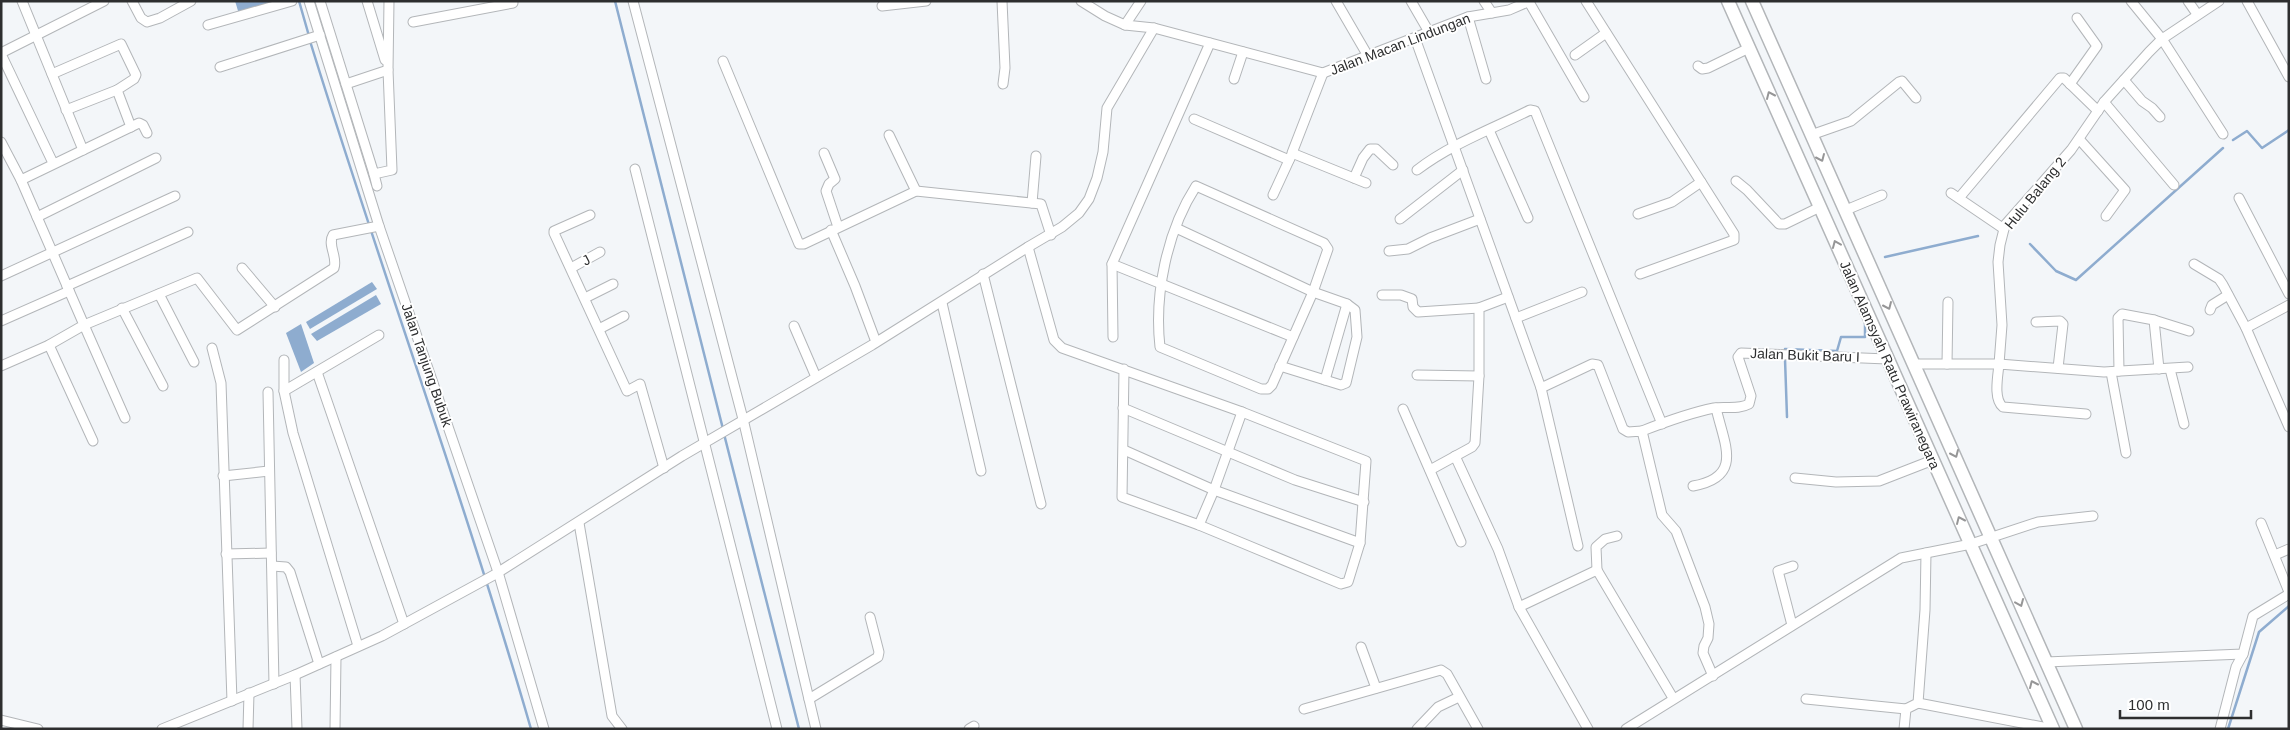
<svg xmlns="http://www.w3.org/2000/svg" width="2290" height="730" font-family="Helvetica,sans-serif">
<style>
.water{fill:#8eaccf}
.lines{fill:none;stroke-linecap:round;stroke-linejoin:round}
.stream{stroke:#8eaccf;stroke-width:2.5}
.minor-casing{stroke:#b3b6b9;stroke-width:11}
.highway-casing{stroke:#b3b6b9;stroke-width:15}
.minor{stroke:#fff;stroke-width:9}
.highway{stroke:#fff;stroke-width:12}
.oneway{stroke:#969697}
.labels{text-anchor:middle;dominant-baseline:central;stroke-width:4;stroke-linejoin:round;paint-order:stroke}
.street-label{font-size:14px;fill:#2d2e2f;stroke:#fff}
</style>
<rect width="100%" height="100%" fill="#f3f6f9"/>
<g class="water">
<polygon points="235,1 272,1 274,5 239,14"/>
<polygon points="372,282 377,289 310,329 306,322"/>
<polygon points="376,295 381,304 317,341 311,334"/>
<polygon points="301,324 314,363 301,372 286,333"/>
</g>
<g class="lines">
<g class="stream">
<polyline points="299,1 309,36"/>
<polyline points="615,1 723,429"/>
<path d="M310,41C381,271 464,497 531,729"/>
<polyline points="2233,140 2247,131 2262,148 2289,130"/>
<polyline points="2030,244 2056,271 2076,280 2223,148"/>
<polyline points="1885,257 1978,236"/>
<polyline points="1785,349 1837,351 1841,337 1865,337 1865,322"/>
<polyline points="1785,359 1787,417"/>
<polyline points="724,434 799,729"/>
<polyline points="2228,729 2259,632 2289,606"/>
</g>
<defs>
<g id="minor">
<polyline points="22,1 83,150"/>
<polyline points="132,1 141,18 147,22 160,18 191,1"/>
<polyline points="309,1 379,226 498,572 544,729"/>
<polyline points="320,1 374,174 392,170 388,70 389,1"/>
<polyline points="367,1 385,60"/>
<polyline points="633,1 743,419 816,729"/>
<polyline points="1002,1 1005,68 1003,84"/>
<polyline points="1081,1 1105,16 1125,25 1154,28 1323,73 1468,17 1509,10 1530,1"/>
<polyline points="1336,1 1368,56"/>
<polyline points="1411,1 1429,32"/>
<polyline points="1484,1 1492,13"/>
<polyline points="1586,1 1701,182 1672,202 1638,214"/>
<polyline points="2131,1 2162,39 2223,134"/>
<polyline points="2188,1 2197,14"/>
<polyline points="2247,1 2289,77"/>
<polyline points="1529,2 1584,97"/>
<polyline points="882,6 926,1"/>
<polyline points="1468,17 1486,79"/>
<polyline points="413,22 513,3"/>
<polyline points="208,25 292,1"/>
<polyline points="1125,25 1141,1"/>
<polyline points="1415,38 1541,388 1592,364 1598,365 1623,429 1628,432 1642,431 1662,515 1676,531 1705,607 1709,624 1708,638 1704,646 1703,653 1713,676"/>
<polyline points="1,53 104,1"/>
<polyline points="1,54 53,163"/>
<polyline points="1575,55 1606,33"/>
<polyline points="723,61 799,244 804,244 916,191 1041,204 1051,235"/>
<polyline points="1698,66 1702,69 1708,68 1749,48"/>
<polyline points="220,67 320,35"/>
<polyline points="1323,73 1292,153 1366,183"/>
<polyline points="52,74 121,44 136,75 134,79 117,90 131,127"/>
<polyline points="1234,79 1243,52"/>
<polyline points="2124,80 2142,101 2152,108 2160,117"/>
<polyline points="346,84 388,70"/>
<polyline points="2070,84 2097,46 2077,18"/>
<polyline points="2104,102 2174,185"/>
<polyline points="66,110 117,90"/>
<polyline points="1194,119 1289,160"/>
<polyline points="1489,130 1528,218"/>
<polyline points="889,135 916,191"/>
<polyline points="1811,135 1851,121 1899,82 1902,81 1916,98"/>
<polyline points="2079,139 2125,190 2106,216"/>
<polyline points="1,142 21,180 84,325 49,345 1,366"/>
<polyline points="824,153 835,179 829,184 826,191 838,227"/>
<polyline points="635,169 777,729"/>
<path d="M1417,170C1451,144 1492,129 1530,110L1535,111L1662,424"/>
<polyline points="374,174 377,186"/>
<polyline points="1354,178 1363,158 1370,149 1376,149 1393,165"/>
<polyline points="21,180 139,123 143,125 147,133"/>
<polyline points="1736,181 1747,190 1779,224 1785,224 1820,207"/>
<path d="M1196,186L1324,243L1328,249L1313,292L1272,385L1268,389H1261L1160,347C1154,294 1167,231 1196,186Z"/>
<polyline points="1951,193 2004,229"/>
<polyline points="1273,195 1291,156"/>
<polyline points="1959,198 2060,78 2064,78 2098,111"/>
<polyline points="2239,198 2289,294"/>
<polyline points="1032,203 1036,156"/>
<polyline points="1846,210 1882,195"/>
<polyline points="590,215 554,231 554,233 627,391 640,384 664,468"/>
<polyline points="37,217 156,158"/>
<polyline points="1400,219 1463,170"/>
<polyline points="1176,228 1313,292 1347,304 1355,310 1357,337 1346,383 1341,385 1280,366"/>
<polyline points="831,230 855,286 876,342"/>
<polyline points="1028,247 1054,340 1062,348 1242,412 1366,461 1360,543 1348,582 1341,584 1199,525 1122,497 1124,369"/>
<polyline points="1389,251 1408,249 1430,238 1480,219"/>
<polyline points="1112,264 1293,337"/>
<polyline points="2194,264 2219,279 2223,285 2246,328 2289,427"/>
<polyline points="242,268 275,307"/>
<polyline points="571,268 600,252"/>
<polyline points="983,274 1041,504"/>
<polyline points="1640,274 1734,240 1734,234 1701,182"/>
<polyline points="1,276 175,196"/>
<polyline points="67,286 188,232"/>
<polyline points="159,294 194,362"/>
<polyline points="1382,295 1401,295 1412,299 1413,307 1418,312 1479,308"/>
<polyline points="585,298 613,284"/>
<polyline points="942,303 981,471"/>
<polyline points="122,308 163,386"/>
<polyline points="2210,310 2212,305 2228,295"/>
<polyline points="1516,318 1582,292"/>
<polyline points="2154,320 2189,331"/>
<polyline points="1,321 69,291"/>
<polyline points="2036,322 2060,321 2063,324 2058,368"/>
<polyline points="794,326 816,377"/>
<polyline points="2246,328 2289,305"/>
<polyline points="599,329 624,316"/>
<polyline points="1113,337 1112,264 1210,43"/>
<polyline points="49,345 93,441"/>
<polyline points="212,348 221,383 232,701"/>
<polyline points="284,360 284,391 293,433 358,646"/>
<polyline points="1914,364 1999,364 2002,325 1998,262 2000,245 2005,225 2071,150 2104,102 2149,52 2162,39 2219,1"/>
<polyline points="1947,364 1948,302"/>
<polyline points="2170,369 2184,424"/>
<polyline points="2119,371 2118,318 2122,314 2154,320 2159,369"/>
<polyline points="317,372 404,624"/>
<polyline points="2111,372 2126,453"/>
<polyline points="1417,375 1479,376"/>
<polyline points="1325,380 1347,304"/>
<polyline points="1541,388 1578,546"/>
<polyline points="284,391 379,335"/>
<polyline points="268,392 274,684"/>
<polyline points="1123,408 1295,480 1364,502"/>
<polyline points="1403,409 1461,542"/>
<path d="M2086,414L2003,407C1993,399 1998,376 1999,364L2104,372L2188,367"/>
<path d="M125,418L84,325L197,278L237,330L334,268C338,257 327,245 333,235L379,226"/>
<path d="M1642,431C1665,422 1689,413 1714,408C1725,406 1738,410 1749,404L1751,396L1738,357L1741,353L1887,359"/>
<polyline points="1124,450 1214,490 1360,543"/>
<polyline points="1455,456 1498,549 1519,607 1588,729"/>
<polyline points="1430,470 1472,447 1475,443 1479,376 1479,308 1508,297"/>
<polyline points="223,476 269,471"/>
<polyline points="1795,478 1836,482 1879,481 1933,460"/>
<path d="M1693,486C1744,477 1724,444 1716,408"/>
<polyline points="579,523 612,716 622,729"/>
<polyline points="2261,523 2289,592"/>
<polyline points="1199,525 1214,490 1242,412"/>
<polyline points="226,554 271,553"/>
<polyline points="2275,555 2289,549"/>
<polyline points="272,566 286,567 290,572 319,664"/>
<polyline points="1597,570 1596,547 1605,539 1617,536"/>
<polyline points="1519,607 1597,570 1673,698"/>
<polyline points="1792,625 1778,571 1793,566"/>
<polyline points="1361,647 1376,688"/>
<polyline points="2046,662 2243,654 2253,616 2289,594"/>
<polyline points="295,675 297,729"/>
<polyline points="809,699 878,657 879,652 870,617"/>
<polyline points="1806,699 1906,709"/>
<polyline points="1918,703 2053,729"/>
<polyline points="1304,709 1441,670 1447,674 1478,729"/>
<polyline points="1,720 38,729"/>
<polyline points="162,729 295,675 382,636 494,575 682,456 872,345 1028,247 1062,227 1079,213 1089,199 1097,178 1103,152 1107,108 1154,28"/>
<polyline points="248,729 249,693"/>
<polyline points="335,729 336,657"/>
<polyline points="969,729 974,726"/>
<polyline points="1417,729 1438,707 1459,697"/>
<polyline points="1626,729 1901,558 1971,544 2038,522 2093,516"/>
<polyline points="1904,729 1906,709 1918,703 1925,610 1926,553"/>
<polyline points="2220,729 2236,667 2243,654"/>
</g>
<g id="highway">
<polyline points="1728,1 2053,729"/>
<polyline points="1752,1 2076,729"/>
</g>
</defs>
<use href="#minor" class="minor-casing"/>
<use href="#highway" class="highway-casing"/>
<use href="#minor" class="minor"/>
<use href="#highway" class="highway"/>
</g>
<defs><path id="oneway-chevron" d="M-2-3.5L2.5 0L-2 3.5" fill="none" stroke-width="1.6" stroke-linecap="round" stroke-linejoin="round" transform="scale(1.25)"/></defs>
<g class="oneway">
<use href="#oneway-chevron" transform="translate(1770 95) rotate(-114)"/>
<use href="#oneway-chevron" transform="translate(1821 158) rotate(66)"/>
<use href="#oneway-chevron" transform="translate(1836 244) rotate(-113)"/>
<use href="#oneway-chevron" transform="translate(1888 306) rotate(66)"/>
<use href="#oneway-chevron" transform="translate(1955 454) rotate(66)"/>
<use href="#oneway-chevron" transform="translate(1960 520) rotate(-114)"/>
<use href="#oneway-chevron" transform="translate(2020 603) rotate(67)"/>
<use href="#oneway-chevron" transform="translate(2033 684) rotate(-114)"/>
</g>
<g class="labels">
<g class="street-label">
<text transform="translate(1400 44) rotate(-21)">Jalan Macan Lindungan</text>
<text transform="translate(2035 193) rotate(-51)">Hulu Balang 2</text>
<text transform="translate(586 260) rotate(-28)">J</text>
<text transform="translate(1805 355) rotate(2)">Jalan Bukit Baru I</text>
<text transform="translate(427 365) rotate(71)">Jalan Tanjung Bubuk</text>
<text transform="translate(1890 365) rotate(66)">Jalan Alamsyah Ratu Prawiranegara</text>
</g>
</g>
<rect width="2290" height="730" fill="none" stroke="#2d2e2f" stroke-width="5"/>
<path d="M2120 710v8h131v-8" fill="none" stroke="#2d2e2f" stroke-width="2.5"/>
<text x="2128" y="710" font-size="15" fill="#2d2e2f" stroke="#ffffff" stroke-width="4" paint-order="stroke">100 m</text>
</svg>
